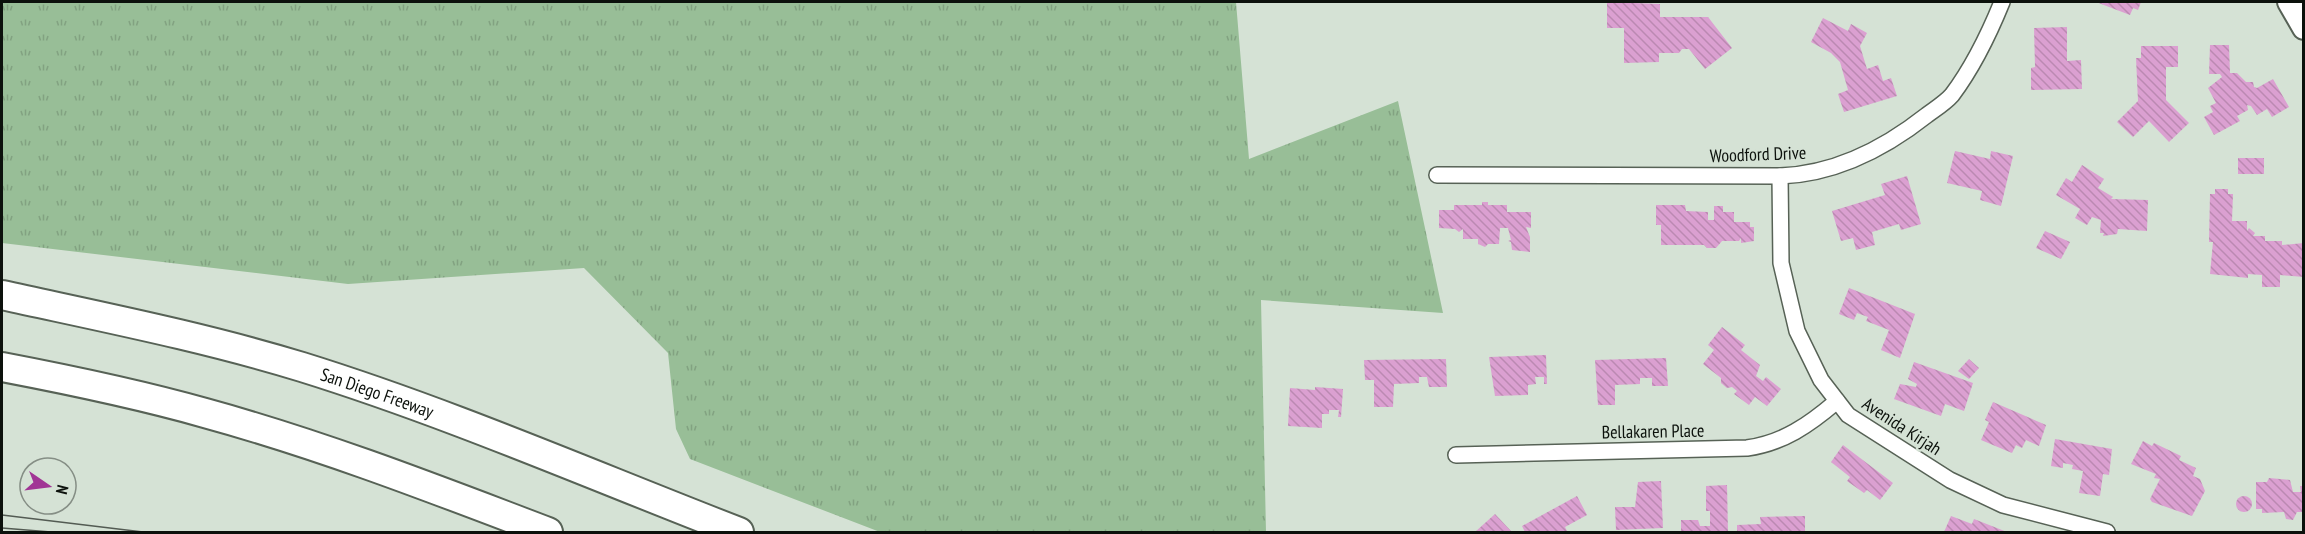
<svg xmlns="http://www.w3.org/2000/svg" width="2305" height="534" font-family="'PT Sans Narrow',sans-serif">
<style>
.park{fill:url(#park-tufts)}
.building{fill:url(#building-back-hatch)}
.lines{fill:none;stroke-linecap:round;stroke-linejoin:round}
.street-casing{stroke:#576256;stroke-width:18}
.secondary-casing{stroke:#576256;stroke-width:26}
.highway-casing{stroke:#576256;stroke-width:32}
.street{stroke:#fff;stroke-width:15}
.secondary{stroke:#fff;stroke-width:22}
.highway{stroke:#fff;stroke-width:28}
.tram{stroke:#535b53;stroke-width:1.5}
.labels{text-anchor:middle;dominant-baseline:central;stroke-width:5;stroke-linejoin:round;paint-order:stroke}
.street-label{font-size:18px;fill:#0c110c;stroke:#d5e2d5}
</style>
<defs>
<pattern id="park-tufts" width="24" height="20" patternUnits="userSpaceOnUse" patternTransform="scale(1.5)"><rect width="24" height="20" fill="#98be97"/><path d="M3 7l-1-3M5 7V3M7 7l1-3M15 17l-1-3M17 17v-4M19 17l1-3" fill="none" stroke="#82a281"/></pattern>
<pattern id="building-back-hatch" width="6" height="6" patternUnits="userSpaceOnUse" patternTransform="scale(1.5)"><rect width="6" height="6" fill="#dba0d1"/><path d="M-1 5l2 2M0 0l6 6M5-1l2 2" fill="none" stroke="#bb89b2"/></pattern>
</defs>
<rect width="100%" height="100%" fill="#d5e2d5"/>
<polygon class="park" points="2,2 1236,2 1249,159 1398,101 1443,313 1261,300 1266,532 880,532 690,459 676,429 668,353 584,268 348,284 2,243"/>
<g class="building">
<polygon points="1607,2 1660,4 1660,17 1708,17 1732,48 1705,69 1689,49 1682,49 1679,53 1659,53 1659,62 1624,63 1624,28 1607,28"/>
<polygon points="2096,2 2141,2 2138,10 2133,8 2130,15"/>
<polygon points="1823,18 1848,31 1851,24 1867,33 1860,46 1867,69 1878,65 1883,81 1891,78 1897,96 1844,112 1838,94 1848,90 1840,62 1831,53 1811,42"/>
<polygon points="2067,27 2067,61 2081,60 2082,89 2031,90 2031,68 2035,67 2034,28"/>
<polygon points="2210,45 2229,45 2230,73 2237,73 2246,82 2253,82 2254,87 2257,88 2273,79 2289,107 2272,117 2267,109 2257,115 2251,106 2247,105 2248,110 2237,116 2240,121 2214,135 2204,117 2213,112 2210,106 2216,103 2208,88 2222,77 2220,74 2209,74"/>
<polygon points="2141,46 2178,46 2178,67 2166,67 2166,100 2189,123 2169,142 2149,121 2133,137 2117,122 2138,101 2136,58 2141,58"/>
<polygon points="1955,151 1990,159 1991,151 2013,156 2001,206 1980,200 1982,191 1947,183"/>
<rect x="2238" y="158" width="26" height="16"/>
<polygon points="2082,165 2104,179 2098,188 2113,197 2111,199 2148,200 2147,231 2118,229 2117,234 2103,236 2104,233 2100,233 2101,220 2092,217 2087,225 2075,218 2080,209 2056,195 2066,178 2072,182"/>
<polygon points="1907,176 1921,224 1901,230 1899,224 1872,232 1875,245 1856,250 1853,238 1841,241 1832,211 1885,195 1881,184"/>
<polygon points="2215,189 2228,189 2228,194 2233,194 2232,221 2247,221 2247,231 2249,228 2255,233 2253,236 2265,236 2265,241 2282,241 2282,245 2304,243 2304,277 2280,275 2280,287 2262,287 2262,275 2248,274 2248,278 2210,274 2213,242 2209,242 2210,194 2215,194"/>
<polygon points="1482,202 1488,202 1488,205 1507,205 1507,212 1531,212 1531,228 1526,227 1530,237 1530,252 1512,250 1511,242 1508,241 1511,240 1508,228 1500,228 1499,244 1488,244 1485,247 1478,244 1478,239 1463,239 1463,229 1459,232 1455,229 1439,228 1439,210 1454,210 1454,205 1482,205"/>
<polygon points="1656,205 1685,205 1686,211 1708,212 1708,220 1714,220 1714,206 1723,206 1723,212 1734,212 1734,222 1750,222 1750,227 1754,227 1754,241 1741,243 1741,238 1739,241 1722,241 1716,248 1707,248 1704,245 1661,245 1661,225 1656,225"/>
<polygon points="2045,231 2070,242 2061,259 2036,248"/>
<polygon points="1849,288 1915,314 1900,358 1881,350 1889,330 1866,321 1868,317 1857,313 1854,320 1839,314"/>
<polygon points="1722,327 1745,345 1741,350 1760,365 1756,376 1763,381 1766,377 1781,389 1767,406 1755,397 1749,405 1734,394 1737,391 1732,387 1727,388 1721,383 1721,378 1703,364 1714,350 1708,345"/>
<polygon points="1546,355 1547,384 1544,384 1544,377 1535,377 1536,384 1528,385 1528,395 1495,396 1489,357"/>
<polygon points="1666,358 1668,386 1652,386 1652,378 1640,378 1640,384 1615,385 1615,405 1598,405 1595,360"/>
<polygon points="1446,359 1447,387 1429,387 1427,377 1419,377 1419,383 1394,384 1393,407 1374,407 1374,380 1365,380 1364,360"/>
<polygon points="1969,359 1979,368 1969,379 1958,371"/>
<polygon points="1914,362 1973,383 1964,411 1945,404 1941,416 1894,399 1900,384 1916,387 1917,384 1908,379"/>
<polygon points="1315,387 1343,389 1341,417 1338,417 1339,410 1329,410 1329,414 1322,414 1322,428 1288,426 1290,388 1315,390"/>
<polygon points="1993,402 2046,425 2039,446 2026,440 2022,448 2016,445 2012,453 1981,440 1989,422 1985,420"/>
<polygon points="2055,439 2112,449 2109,475 2103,474 2100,496 2079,493 2083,471 2072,469 2073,465 2063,463 2063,468 2051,466"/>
<polygon points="2143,441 2152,446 2154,443 2181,456 2179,460 2196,468 2193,476 2200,479 2205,491 2192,516 2152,502 2150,499 2160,479 2154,478 2156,474 2131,464"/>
<polygon points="1843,445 1893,483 1880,500 1867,490 1864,493 1847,481 1850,477 1831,462"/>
<polygon points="2269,478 2290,480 2293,492 2301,492 2300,486 2304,486 2304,512 2297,512 2293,520 2286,519 2284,512 2262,513 2262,509 2256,509 2256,482 2267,482"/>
<polygon points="1661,481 1663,528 1616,530 1615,507 1635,507 1638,482"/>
<polygon points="1727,485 1728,532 1681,532 1681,520 1698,520 1700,526 1710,526 1710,511 1706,511 1706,486"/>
<circle cx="2244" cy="504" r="8"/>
<polygon points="1577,496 1587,515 1565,527 1567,531 1525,532 1522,526"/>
<polygon points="1495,514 1512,532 1475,532"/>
<polygon points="1805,516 1805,532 1737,532 1737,525 1761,524 1760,517"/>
<polygon points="1951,516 1972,524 1974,519 2007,532 1944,532"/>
</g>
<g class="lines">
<defs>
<g id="street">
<path d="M1437,175L1780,176C1836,174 1884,149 1927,115C1935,109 1945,103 1952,95C1973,67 1989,34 2002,2"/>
<polyline points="1780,176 1781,263 1797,331 1821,380 1848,415 1950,480 2003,505 2107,532"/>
<path d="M1456,455L1747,448C1783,443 1809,425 1837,401"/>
</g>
<polyline id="secondary" points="2289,2 2304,28"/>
<g id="highway">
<path id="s1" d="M2,295C102,317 204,337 302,367C450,413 594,476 739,532"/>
<path d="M2,367C70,380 138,394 205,413C322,445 435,489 548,532"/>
</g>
</defs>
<use href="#street" class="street-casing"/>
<use href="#secondary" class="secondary-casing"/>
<use href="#highway" class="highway-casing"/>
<use href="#street" class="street"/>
<use href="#secondary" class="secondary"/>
<use href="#highway" class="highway"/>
<g class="tram">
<polyline points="2,515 143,532"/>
<polyline points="2,528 51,532"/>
</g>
</g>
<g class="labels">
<g class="street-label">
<text transform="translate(1758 154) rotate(-2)">Woodford Drive</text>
<text stroke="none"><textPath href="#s1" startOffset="388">San Diego Freeway</textPath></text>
<text transform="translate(1902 426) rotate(33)">Avenida Kirjah</text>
<text transform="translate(1653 431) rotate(-1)">Bellakaren Place</text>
</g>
</g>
<rect width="2305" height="534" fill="none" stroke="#0c110c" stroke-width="6"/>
<g transform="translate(48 486) rotate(104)"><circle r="28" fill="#d5e2d5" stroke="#858e85" stroke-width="1.5"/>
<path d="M0-4.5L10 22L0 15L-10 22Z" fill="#a13595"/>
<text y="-9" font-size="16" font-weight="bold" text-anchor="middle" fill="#0c110c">N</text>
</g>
</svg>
